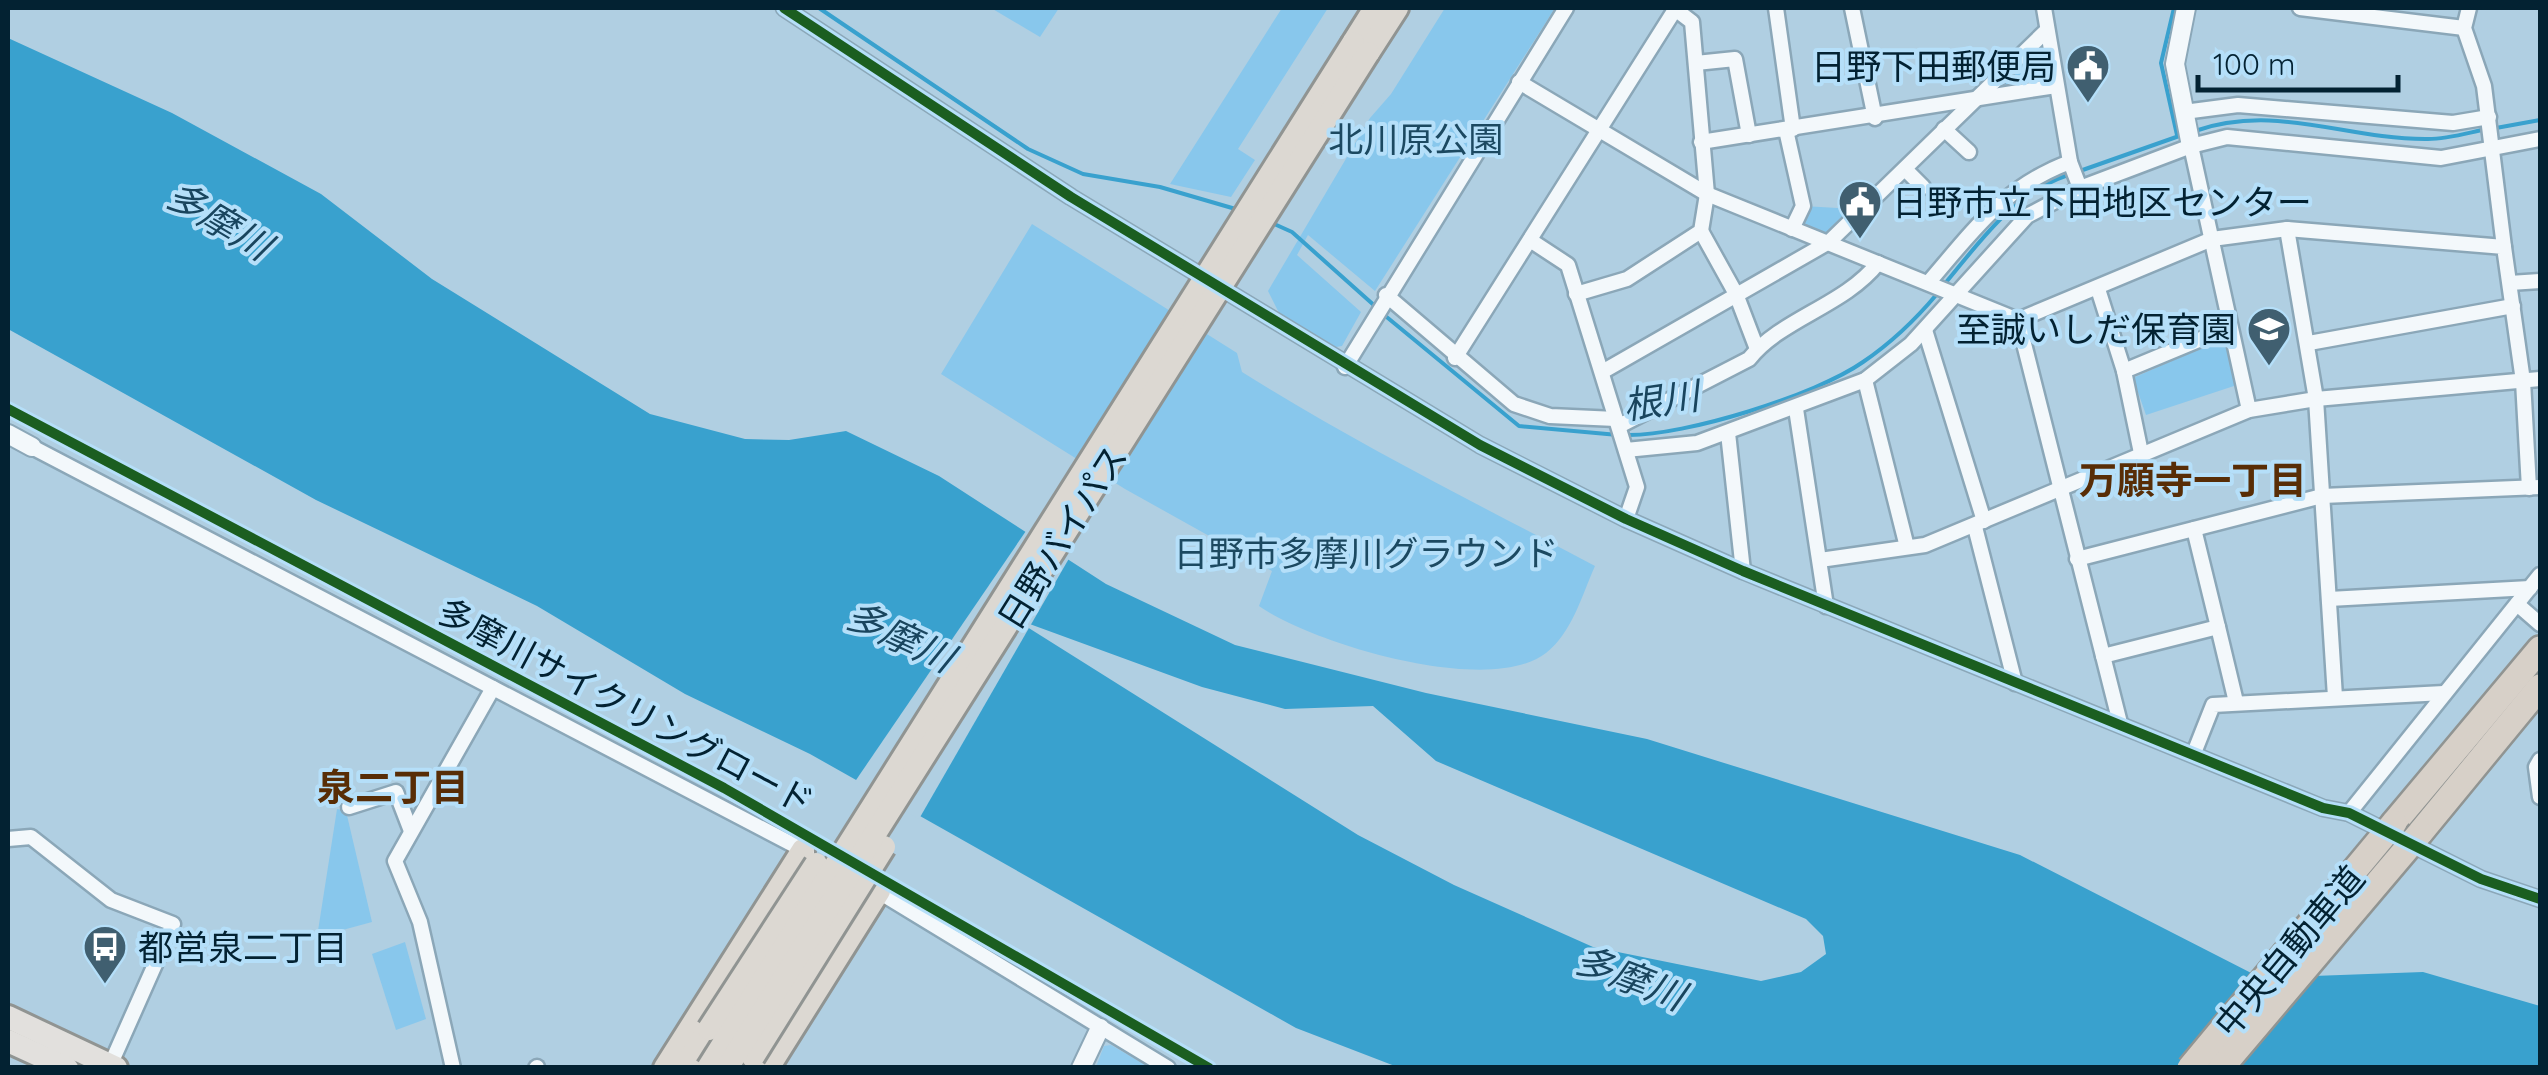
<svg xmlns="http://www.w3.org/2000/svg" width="2548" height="1075" font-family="Quicksand,'Noto Sans JP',sans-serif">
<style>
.built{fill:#92ccef}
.green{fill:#88c7ec}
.water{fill:#39a1ce;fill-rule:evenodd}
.pier{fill:#b0cfe2}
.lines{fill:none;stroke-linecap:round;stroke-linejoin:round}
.stream{stroke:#39a1ce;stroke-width:4}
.minor-casing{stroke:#8ba7b8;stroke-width:19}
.tertiary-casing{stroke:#8ba7b8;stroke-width:22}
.primary-casing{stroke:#909492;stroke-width:28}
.trunk-casing{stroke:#909492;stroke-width:28}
.motorway-casing{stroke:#909492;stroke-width:30}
.minor{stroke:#f3f8fb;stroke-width:14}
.tertiary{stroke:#f3f8fb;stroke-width:18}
.primary{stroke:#e2e0dd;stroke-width:22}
.trunk{stroke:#dcd8d2;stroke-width:22}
.motorway{stroke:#d7d0c8;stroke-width:25}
.trunk-bridge-casing{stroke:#909492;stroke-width:28;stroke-linecap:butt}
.motorway-bridge-casing{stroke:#909492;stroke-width:30;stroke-linecap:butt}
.trunk-bridge{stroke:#dcd8d2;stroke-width:22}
.motorway-bridge{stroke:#d7d0c8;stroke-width:25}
.cycleway-casing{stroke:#b5dff9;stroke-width:16}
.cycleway{stroke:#1b5e20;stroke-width:10}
.labels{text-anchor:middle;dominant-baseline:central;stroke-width:8;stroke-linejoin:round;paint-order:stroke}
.poi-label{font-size:35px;fill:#032232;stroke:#b5dff9;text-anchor:end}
.park-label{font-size:35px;fill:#1c4961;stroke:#b5dff9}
.street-label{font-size:35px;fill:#032232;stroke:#b5dff9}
.water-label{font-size:38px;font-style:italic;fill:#19455e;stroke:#b5dff9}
.neighbourhood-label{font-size:38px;font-weight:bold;fill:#582d06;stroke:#b5dff9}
</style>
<rect width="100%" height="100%" fill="#b0cfe2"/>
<polygon class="built" points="1111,1045 1149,1067 1096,1067 1104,1046"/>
<g class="green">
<polygon points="991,8 1059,8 1040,37"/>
<polygon points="1282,8 1328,8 1238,149 1255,160 1231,197 1170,184"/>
<polygon points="1445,8 1555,8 1375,291 1308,235 1297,255 1361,312 1342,346 1336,347 1280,315 1268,291 1370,118 1391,94"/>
<polygon points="2040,46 2047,79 2004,87 2001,83"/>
<polygon points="1803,206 1855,209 1829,242 1792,229"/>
<path d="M1032,224L1237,353L1242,372C1356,444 1476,503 1595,566C1582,595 1572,633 1546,653C1490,697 1313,644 1259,606L1272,571L1125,489L941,374Z"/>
<polygon points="2228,336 2240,384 2146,415 2133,378"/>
<polygon points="337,809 346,811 372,922 317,937"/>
<polygon points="405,942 426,1019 396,1030 372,954"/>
</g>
<path class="water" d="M8,38L172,113L321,194L432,279L650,414L745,439L789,440L846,431L939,476L1106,584L1235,645L1426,693L1647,739L2020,855L2261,978L2423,972L2540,1006V1067L1400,1068L1296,1028L810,754L685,694L537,606L316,500L8,329ZM1013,618L1202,687L1285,709L1373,706L1436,761L1806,919L1823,936L1826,954L1801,972L1761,981L1593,947L1454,885L1358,835Z"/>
<polygon class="pier" points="1028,528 1071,555 919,819 854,783"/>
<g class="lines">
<g class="stream">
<polyline points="819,8 1028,149 1083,174 1160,187 1239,210"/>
<polyline points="2174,8 2161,63 2177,135"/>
<polyline points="2496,128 2540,120"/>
<path d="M2195,131C2275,103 2345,139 2425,139C2445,140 2467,133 2487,129"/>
<polyline points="2077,172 2182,135"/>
<polyline points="1272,223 1292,232 1376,307"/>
<path d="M1943,286C1980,242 2012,194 2068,175"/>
<polyline points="1383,314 1519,426 1618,435"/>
<path d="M1627,435C1685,436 1816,395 1863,362C1891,343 1916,319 1937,294"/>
</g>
<defs>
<g id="minor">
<polyline points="784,8 1071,197 1480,445 1626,519 1743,571 2323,808 2349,813 2481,879 2540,899"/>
<polyline points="1776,8 1793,129"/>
<polyline points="1852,8 1875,118"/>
<polyline points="2044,8 2070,162 2080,188"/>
<polyline points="2300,8 2464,28"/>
<polyline points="2469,8 2464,28 2484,86 2504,247"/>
<polyline points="1696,63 1735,59 1749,135"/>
<polyline points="1519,82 1707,194 2018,320 2212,239 2287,229 2504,247 2523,381 2529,488"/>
<polyline points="2184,112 2238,105 2453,123 2489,117"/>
<polyline points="1944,129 1969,152"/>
<polyline points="1786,130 1803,206 1792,229"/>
<polyline points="1701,142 2056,86"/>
<polyline points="2191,146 2249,410"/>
<polyline points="1905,169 1923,187"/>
<polyline points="2287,229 2316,399 2335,697"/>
<polyline points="1701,231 1736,294 1757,349"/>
<polyline points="1530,240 1568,265 1637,487 1626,519"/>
<path d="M1928,283C1973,231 2003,187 2070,162"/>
<polyline points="2510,283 2540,281"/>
<polyline points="2098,289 2124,371 2141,453"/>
<polyline points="1576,294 1627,279 1701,231 1707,194 1692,22 1675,9"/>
<polyline points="1386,295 1514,404 1550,416 1616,419"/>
<polyline points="2018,320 2120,723"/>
<polyline points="1925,330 1984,521"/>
<polyline points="2309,343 2513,306"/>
<polyline points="1455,358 1676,8"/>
<polyline points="1345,367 1566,8"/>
<polyline points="2124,371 2230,327"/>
<polyline points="1602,372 1829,242 2046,31"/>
<polyline points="1865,380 1907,547"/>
<polyline points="1796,409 1826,606"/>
<path d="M1619,426L1749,359C1782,318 1844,306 1878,263"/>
<polyline points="1728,433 1743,571"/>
<polyline points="32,447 807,852"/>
<polyline points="1626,450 1697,443 1865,380 1911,344 2027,216 2080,188 2191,146 2227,137 2441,158 2540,139"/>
<polyline points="1975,527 2015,683"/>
<polyline points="2077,559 2322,496 2540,487"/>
<polyline points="1820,560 1925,545 2249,410 2316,399 2540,379"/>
<polyline points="2329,599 2530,588"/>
<polyline points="2517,604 2540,624"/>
<polyline points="2218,627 2236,702"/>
<polyline points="2103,656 2218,627 2194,529"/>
<polyline points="2194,753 2213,705 2444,693"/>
<polyline points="2540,760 2536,767 2540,797"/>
<polyline points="349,807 396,792 411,831"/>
<polyline points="2349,813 2540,575"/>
<polyline points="8,839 31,837 111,900 173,924 109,1068"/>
<polyline points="874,889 1168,1068"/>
<polyline points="453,1068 420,922 395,861 493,688"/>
<polyline points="536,1068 537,1067"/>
</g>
<g id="tertiary">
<polyline points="2186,8 2175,64 2191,146"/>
<polyline points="8,434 32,447"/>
<polyline points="1081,1068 1100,1028"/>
</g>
<g id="primary">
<polyline points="8,1017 116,1068"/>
<polyline points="8,1041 67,1068"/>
</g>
<g id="trunk">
<polyline points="1353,43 1375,8"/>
<polyline points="1368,53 1397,8"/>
<polyline points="665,1068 803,850"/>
<polyline points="684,1068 709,1029"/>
<polyline points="768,1068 879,891"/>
</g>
<g id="motorway">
<polyline points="2394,823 2540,649"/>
<polyline points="2420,833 2540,687"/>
</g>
</defs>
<use href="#minor" class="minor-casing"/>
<use href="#tertiary" class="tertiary-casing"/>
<use href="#primary" class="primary-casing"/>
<use href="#trunk" class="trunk-casing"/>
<use href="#motorway" class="motorway-casing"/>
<use href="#minor" class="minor"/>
<use href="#tertiary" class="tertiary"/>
<use href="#primary" class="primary"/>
<use href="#trunk" class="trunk"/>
<use href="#motorway" class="motorway"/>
<defs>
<g id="trunk-bridge">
<polyline points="709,1029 816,864"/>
<polyline points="753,1057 884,847"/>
<polyline points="708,1068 1353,43"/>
<polyline points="727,1068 1368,53"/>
</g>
<g id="motorway-bridge">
<polyline points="2190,1068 2394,823"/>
<polyline points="2221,1068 2420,833"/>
</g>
</defs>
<use href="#trunk-bridge" class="trunk-bridge-casing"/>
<use href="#motorway-bridge" class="motorway-bridge-casing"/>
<use href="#trunk-bridge" class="trunk-bridge"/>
<use href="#motorway-bridge" class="motorway-bridge"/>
<defs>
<g id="cycleway">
<polyline points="784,8 1071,197 1480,445 1626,519 1743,571 2323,808 2349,813 2481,879 2540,899"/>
<polyline points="8,409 724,788 1209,1068"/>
</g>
</defs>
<use href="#cycleway" class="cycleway-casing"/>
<use href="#cycleway" class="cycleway"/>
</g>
<defs>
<symbol id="civic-pin" viewBox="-11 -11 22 30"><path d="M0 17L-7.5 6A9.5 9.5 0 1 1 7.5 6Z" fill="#405f70" stroke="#b5dff9"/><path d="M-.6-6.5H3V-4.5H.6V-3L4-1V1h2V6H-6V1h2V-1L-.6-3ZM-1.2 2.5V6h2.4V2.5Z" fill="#fff"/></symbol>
<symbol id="school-pin" viewBox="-11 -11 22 30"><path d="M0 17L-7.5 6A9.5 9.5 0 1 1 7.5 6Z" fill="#405f70" stroke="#b5dff9"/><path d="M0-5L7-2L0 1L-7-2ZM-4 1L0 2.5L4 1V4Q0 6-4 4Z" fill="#fff"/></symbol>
<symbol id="bus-pin" viewBox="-11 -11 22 30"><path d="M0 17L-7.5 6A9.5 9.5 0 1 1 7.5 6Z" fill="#405f70" stroke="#b5dff9"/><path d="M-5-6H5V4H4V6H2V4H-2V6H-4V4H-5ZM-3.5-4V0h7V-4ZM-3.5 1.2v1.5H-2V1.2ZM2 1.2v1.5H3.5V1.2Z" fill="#fff"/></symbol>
</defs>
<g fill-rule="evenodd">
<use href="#civic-pin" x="2063" y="41" width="50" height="68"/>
<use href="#civic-pin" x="1835" y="177" width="50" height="68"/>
<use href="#school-pin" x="2244" y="304" width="50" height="68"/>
<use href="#bus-pin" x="80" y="922" width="50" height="68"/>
</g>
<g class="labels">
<g class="poi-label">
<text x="2056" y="66">日野下田郵便局</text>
<text x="1892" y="202" text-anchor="start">日野市立下田地区センター</text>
<text x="2236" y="329">至誠いしだ保育園</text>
<text x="138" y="947" text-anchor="start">都営泉二丁目</text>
</g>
<g class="park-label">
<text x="1416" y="139">北川原公園</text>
<text x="1366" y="553">日野市多摩川グラウンド</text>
</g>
<g class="street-label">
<text transform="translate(1062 537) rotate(-58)">日野バイパス</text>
<text transform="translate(626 706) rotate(28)">多摩川サイクリングロード</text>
<text transform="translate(2289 951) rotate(-50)">中央自動車道</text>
</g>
<g class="water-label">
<text transform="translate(219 220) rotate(31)">多摩川</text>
<text transform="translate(1661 400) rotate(-8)">根川</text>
<text transform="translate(900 636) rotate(25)">多摩川</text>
<text transform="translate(1630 977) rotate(21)">多摩川</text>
</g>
<g class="neighbourhood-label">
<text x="2193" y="480">万願寺一丁目</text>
<text x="393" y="787">泉二丁目</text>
</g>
</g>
<rect width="2548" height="1075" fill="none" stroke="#032232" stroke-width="20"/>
<path d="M2198 75v15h200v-15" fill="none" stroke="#032232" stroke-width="5"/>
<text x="2213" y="75" font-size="30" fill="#032232" stroke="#b5dff9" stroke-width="8" paint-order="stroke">100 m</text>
</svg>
